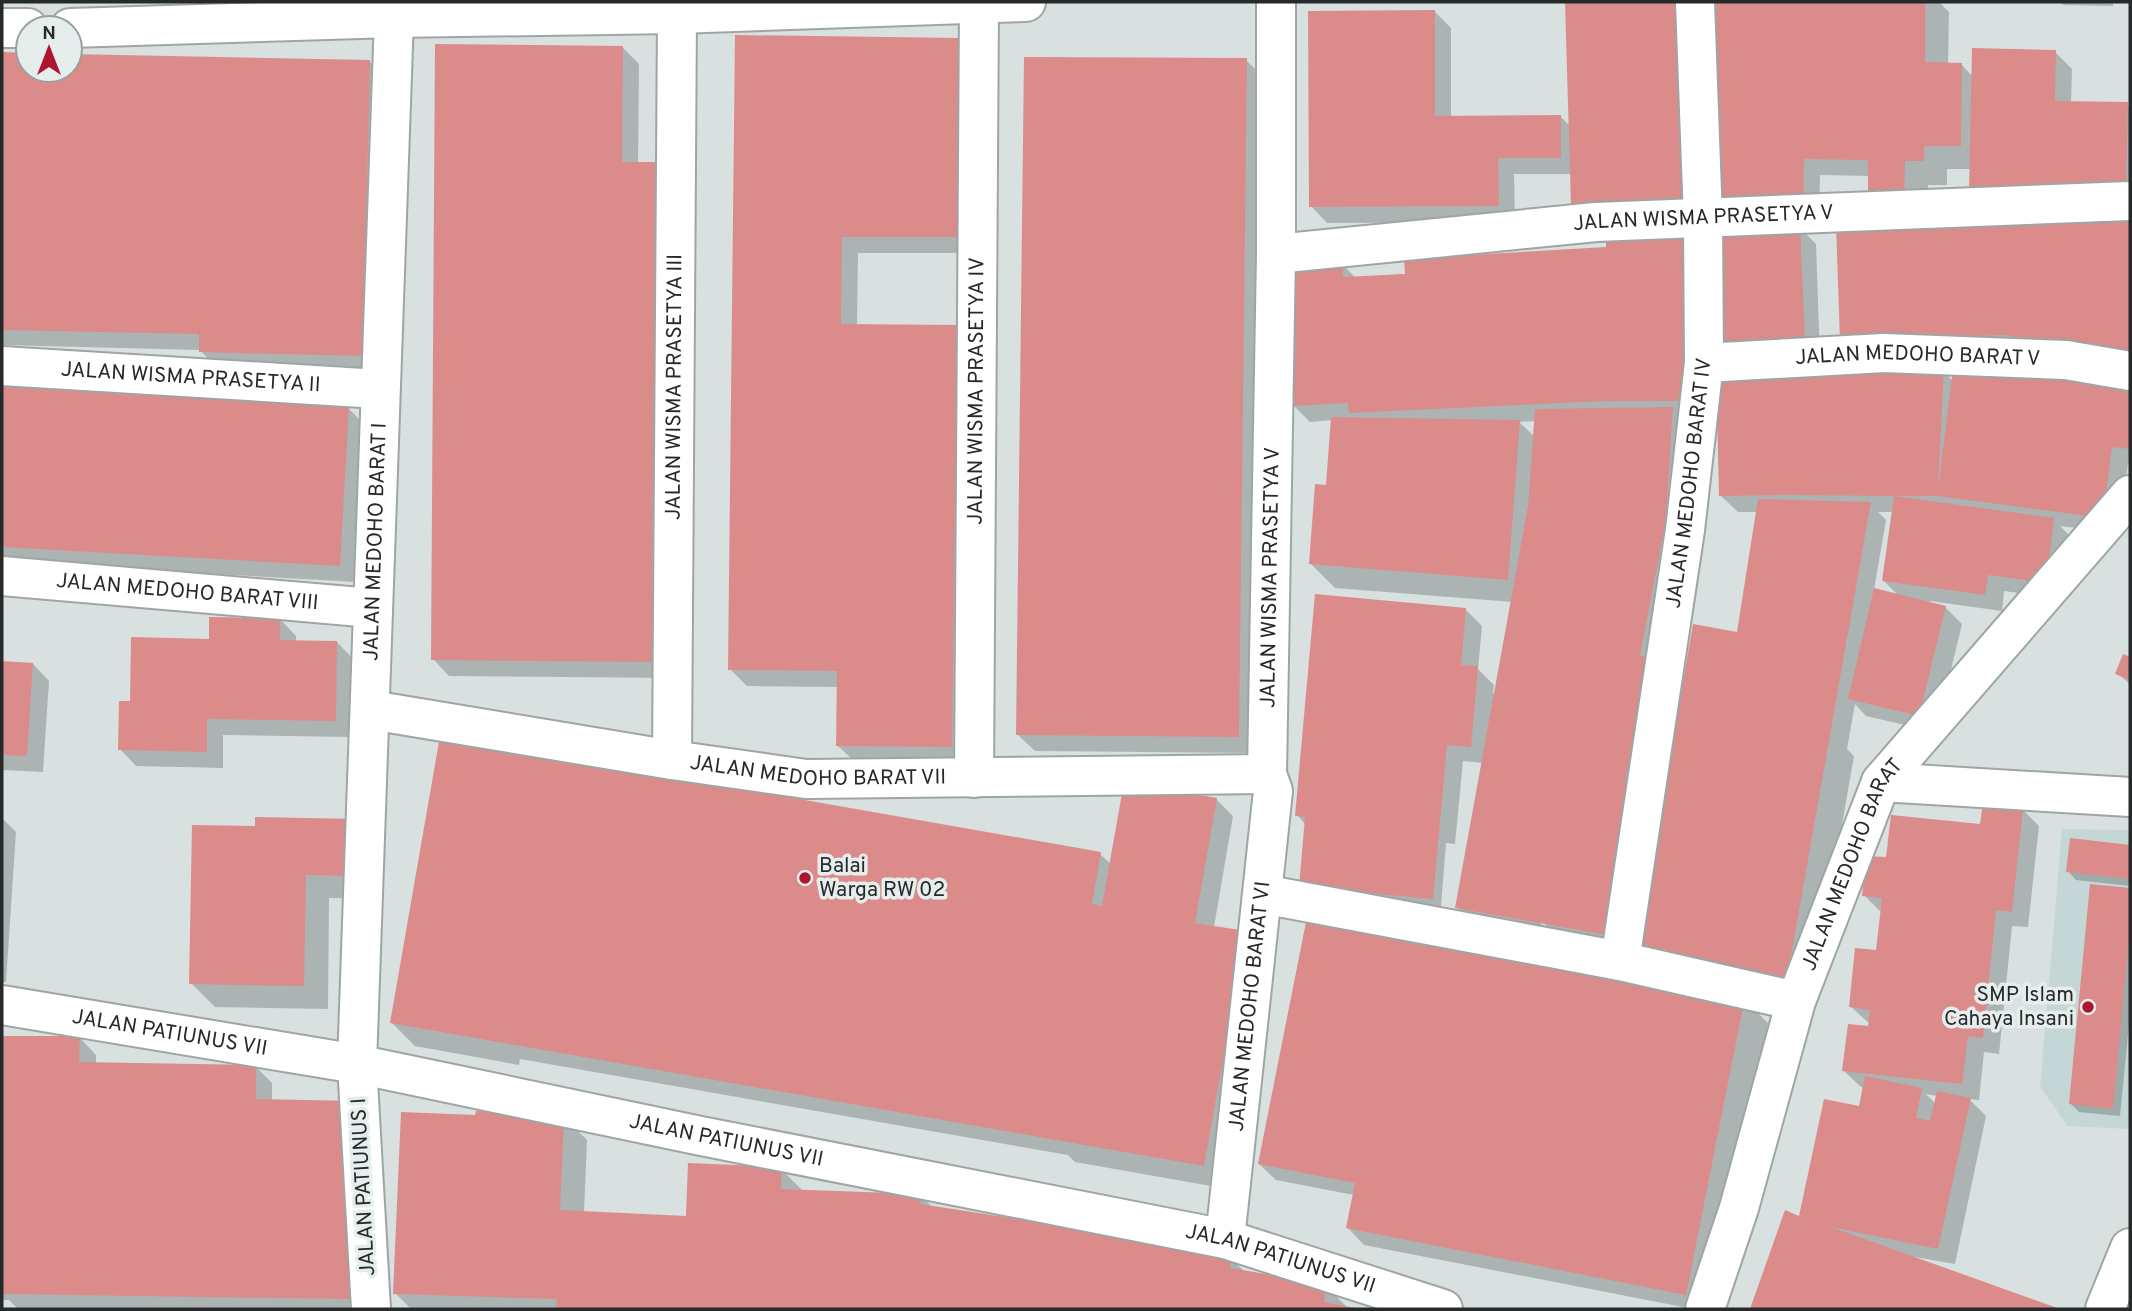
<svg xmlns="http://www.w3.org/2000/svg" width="2132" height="1311" font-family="Overpass,sans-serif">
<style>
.built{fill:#c5d6d6}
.shadow{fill:#0003;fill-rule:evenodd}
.building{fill:#dc8b8b}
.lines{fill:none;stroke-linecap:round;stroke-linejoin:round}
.minor-casing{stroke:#9ea5a5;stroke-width:42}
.minor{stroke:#fff;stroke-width:38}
.poi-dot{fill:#ac162f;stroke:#e5eeed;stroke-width:2.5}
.labels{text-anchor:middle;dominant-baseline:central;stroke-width:7;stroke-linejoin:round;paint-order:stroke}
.street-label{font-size:21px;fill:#272a2a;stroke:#e5eeed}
.poi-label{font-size:21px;fill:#272a2a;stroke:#e5eeed;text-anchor:start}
</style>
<rect width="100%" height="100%" fill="#d8e0e0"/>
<polygon class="built" points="2062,829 2130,830 2130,1129 2068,1126 2040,1087"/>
<g class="shadow">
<polygon points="1567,2 1939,2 1949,12 1948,64 1962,65 1973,77 2055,52 2072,69 2071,103 2127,104 2130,108 2130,209 1971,169 1947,169 1947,185 1928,185 1927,222 2130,212 2130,369 1859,357 1889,224 1870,176 1820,175 1819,226 1798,226 1816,244 1820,358 1572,174 1514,174 1515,222 1327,223 1311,206 1434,11 1451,28 1451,118 1561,117 1571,127"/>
<polygon points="2060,2 2113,2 2113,6 2063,5"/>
<polygon points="737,37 960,40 974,253 858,253 857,326 956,326 973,343 968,763 855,762 838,746 839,687 747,686 730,669"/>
<polygon points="622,47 639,64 638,164 655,164 672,181 675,678 449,676 433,659"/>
<polygon points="2,54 28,55 28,70 70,70 70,56 370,62 394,86 379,372 217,368 200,350 2,345"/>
<polygon points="1246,60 1263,77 1255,753 1035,751 1018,735"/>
<path d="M1705,250L1624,951L1567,946L1538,917L1536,919L1563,947L1481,931L1457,907L1483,763L1463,761L1455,844L1446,843L1441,906L1309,894L1306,825L1297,815L1465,609L1482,626L1478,669L1494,685L1493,693L1496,694L1513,602L1335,588L1311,564L1327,486L1332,420L1310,422L1293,405L1341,263L1356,278ZM1536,421L1535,437L1519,422Z"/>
<path d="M1943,371L1953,381L2130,385V463H2128L2119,533L2060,526L2070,536L2062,599L2004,591L2002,611L1930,601L1929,603L1945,607L1962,624L1936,732L1866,716L1855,704L1847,749L1854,756L1811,1002L1662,975L1738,634L1758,512H1738L1721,496ZM1878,512H1893L1883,580L1899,596L1874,590L1886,520Z"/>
<polygon points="2,388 348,408 365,425 356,582 2,562"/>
<polygon points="280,619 296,636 296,642 337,642 353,659 352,737 223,735 223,768 136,766 120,749 132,703 211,641"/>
<polygon points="2124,657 2130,659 2130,684 2117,673"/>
<polygon points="2,662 33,664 49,681 43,772 2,770"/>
<polygon points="1216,799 1233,816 1214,927 1245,932 1228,1189 1075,1162 1068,1155 520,1059 519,1065 415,1046 391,1022 1100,854 1111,864"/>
<path d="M2022,809L2039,826L2028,927L2012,926L1999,1054L1984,1052L1979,1100L1969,1099L1986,1116L1955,1264L1915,1257V1259L2055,1309H1752L1786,1212L1800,1218L1860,1108L1864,1088L1861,1087L1844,1071L1869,1028L1870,1024L1850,1006L1878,952L1882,913L1864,895L1888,859ZM1926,1094L1937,1096L1936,1104Z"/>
<polygon points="2,818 16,832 6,982 2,982"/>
<polygon points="194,827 382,845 381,899 329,898 328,1009 215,1007 191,983"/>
<polygon points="2071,840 2130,847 2130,886 2076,880 2068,871"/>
<polygon points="2091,886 2130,890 2130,1014 2120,1116 2079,1112 2071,1104"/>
<polygon points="1744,999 1768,1023 1736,1183 1693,1309 1364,1245 1348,1228 1354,1195 1276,1180 1259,1164"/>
<polygon points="80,1038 96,1055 96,1064 256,1067 272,1083 272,1101 366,1309 18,1309 9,1300 2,1300 2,1048"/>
<polygon points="474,1116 563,1116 587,1140 584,1213 688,1217 781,1169 803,1191 920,1195 932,1207 1231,1259 1245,1272 1326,1286 1347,1307 1359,1309 411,1309 395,1293"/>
</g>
<g class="building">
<polygon points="1565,2 1683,2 1689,203 1571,205"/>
<polygon points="1711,2 1925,2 1925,62 1962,63 1961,146 1924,146 1924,161 1905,161 1904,204 1868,204 1868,160 1804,159 1803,210 1709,209"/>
<polygon points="1435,10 1435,116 1561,115 1561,158 1498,158 1499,206 1309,207 1308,11"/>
<polygon points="735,35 960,38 958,237 842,237 841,324 957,325 952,747 836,746 837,671 728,670"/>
<polygon points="435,44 623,46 622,162 656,162 652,575 660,576 659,662 431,660"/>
<polygon points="1972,48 2056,50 2055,101 2128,102 2126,193 1969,190"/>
<polygon points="2,52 28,53 28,70 70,70 70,54 370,60 363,356 199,352 199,334 2,330"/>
<polygon points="1024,57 1247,58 1239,737 1016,735"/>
<polygon points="2130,209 2130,356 2004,335 1840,341 1836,224"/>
<polygon points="1800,226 1805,342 1715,346 1710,229"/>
<polygon points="1606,232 1689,232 1689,401 1606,401 1349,413 1348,403 1292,406 1285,264 1342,261 1343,277 1405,274 1404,259 1606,247"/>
<polygon points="1954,361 2130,383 2130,449 2112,447 2103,518 1937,496 1894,496 2054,518 2046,583 1988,575 1985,595 1882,581 1894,496 1785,495 1719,496 1716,370 1944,369 1938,489"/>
<polygon points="2,386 349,406 340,566 2,547"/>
<polygon points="1673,407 1666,519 1640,655 1648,657 1625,782 1635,784 1607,935 1455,908 1528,506 1535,409"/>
<polygon points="1331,417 1520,420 1508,580 1309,564 1315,484 1326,485"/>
<polygon points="1758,499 1871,502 1787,979 1636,952 1693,624 1737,632"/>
<polygon points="1874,588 1946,606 1919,716 1848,699"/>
<polygon points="1315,594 1466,608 1461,665 1478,666 1471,747 1447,745 1433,899 1299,887 1305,817 1295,816"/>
<polygon points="209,617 280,618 280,640 337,641 336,721 207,719 207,752 118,750 119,701 130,701 131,637 209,639"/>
<polygon points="2123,654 2130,657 2130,680 2115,674"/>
<polygon points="2,661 33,663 27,756 2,755"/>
<polygon points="440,736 1101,852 1092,904 1102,906 1124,782 1217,798 1195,923 1246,931 1204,1166 390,1023"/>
<polygon points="1983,803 2023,808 2012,912 1996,910 1983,1038 1968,1036 1962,1084 1842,1071 1848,1024 1868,1026 1870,1010 1849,1007 1855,948 1876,950 1882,898 1862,896 1866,856 1886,857 1891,815 1980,824"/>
<polygon points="255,817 358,819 357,876 306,875 304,986 189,984 192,825 255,826"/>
<polygon points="2070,838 2130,845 2130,879 2066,872"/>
<polygon points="2090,884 2130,888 2130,927 2113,1109 2069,1104"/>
<polygon points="1308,912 1745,997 1686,1295 1346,1228 1355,1183 1258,1164"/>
<polygon points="3,1036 80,1036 79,1062 256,1065 256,1099 353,1101 350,1299 2,1294"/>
<polygon points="1865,1076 1922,1088 1916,1118 1930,1121 1937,1091 1971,1098 1938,1249 1831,1227 2060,1309 1750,1309 1785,1210 1799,1216 1824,1099 1859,1106"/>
<polygon points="476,1111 564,1115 560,1210 686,1216 688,1163 781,1167 781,1189 921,1194 920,1204 1070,1227 1232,1257 1230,1268 1326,1284 1324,1302 1360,1309 556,1309 557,1299 393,1294 401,1112 475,1115"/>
</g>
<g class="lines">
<defs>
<g id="minor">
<polyline points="2,28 28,28"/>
<polyline points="70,28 394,18 677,14 1026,2"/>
<path id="s1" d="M1276,254L1596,222L2130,201"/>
<path id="s2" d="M1704,363L1884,353L2066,360L2130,371"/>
<path id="s3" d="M2,366L379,389"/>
<path id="s4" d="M2,576L372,608"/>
<path id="s5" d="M371,710L672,760L806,779L1267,774"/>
<path id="s6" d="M672,760L677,14"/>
<path id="s7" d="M974,778L979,5"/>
<polyline points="1881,782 2130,797"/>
<polyline points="1263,894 1620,961 1796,1001"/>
<path id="s8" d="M1620,961L1685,530L1704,363L1703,219L1695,2"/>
<path id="s9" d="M2,1005L357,1064L701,1136L1225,1239L1443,1309"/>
<path id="s10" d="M1225,1239L1273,791L1267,774L1276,254V2"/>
<path id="s11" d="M371,1309L357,1064L394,18"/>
<path id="s12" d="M1705,1309L1739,1208L1796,1001L1881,782L2130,495"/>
<polyline points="2105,1309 2130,1248"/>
</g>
</defs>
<use href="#minor" class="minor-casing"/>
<use href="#minor" class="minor"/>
</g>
<g class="poi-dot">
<circle cx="805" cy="878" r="7"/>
<circle cx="2088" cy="1007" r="7"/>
</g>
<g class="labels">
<g class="street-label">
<text stroke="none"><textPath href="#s1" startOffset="429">JALAN WISMA PRASETYA V</textPath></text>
<text stroke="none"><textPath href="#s2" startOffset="214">JALAN MEDOHO BARAT V</textPath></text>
<text stroke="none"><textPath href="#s3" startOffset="189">JALAN WISMA PRASETYA II</textPath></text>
<text stroke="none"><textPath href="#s6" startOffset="373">JALAN WISMA PRASETYA III</textPath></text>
<text stroke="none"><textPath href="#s7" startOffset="387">JALAN WISMA PRASETYA IV</textPath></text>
<text stroke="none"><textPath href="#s8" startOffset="483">JALAN MEDOHO BARAT IV</textPath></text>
<text stroke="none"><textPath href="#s11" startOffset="768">JALAN MEDOHO BARAT I</textPath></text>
<text stroke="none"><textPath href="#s10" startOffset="665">JALAN WISMA PRASETYA V</textPath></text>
<text stroke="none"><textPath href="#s4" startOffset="186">JALAN MEDOHO BARAT VIII</textPath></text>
<text stroke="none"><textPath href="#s5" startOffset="452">JALAN MEDOHO BARAT VII</textPath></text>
<text stroke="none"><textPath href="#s12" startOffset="469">JALAN MEDOHO BARAT</textPath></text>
<text stroke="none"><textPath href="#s10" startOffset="234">JALAN MEDOHO BARAT VI</textPath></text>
<text stroke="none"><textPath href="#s9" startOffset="170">JALAN PATIUNUS VII</textPath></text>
<text stroke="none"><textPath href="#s9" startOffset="737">JALAN PATIUNUS VII</textPath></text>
<text transform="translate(364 1187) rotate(-93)">JALAN PATIUNUS I</text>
<text stroke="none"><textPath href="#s9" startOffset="1304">JALAN PATIUNUS VII</textPath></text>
</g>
<g class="poi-label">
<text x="819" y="866">Balai<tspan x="819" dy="24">Warga RW 02</tspan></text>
<text x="2074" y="995" text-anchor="end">SMP Islam<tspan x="2074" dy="24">Cahaya Insani</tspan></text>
</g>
</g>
<rect width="2132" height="1311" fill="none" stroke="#272a2a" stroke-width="7"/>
<g transform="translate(49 49)"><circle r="33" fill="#e5eeed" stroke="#99a09f" stroke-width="2"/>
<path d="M0-5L12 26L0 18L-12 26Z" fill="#ac162f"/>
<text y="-10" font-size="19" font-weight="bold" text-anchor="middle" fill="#272a2a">N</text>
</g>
</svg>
